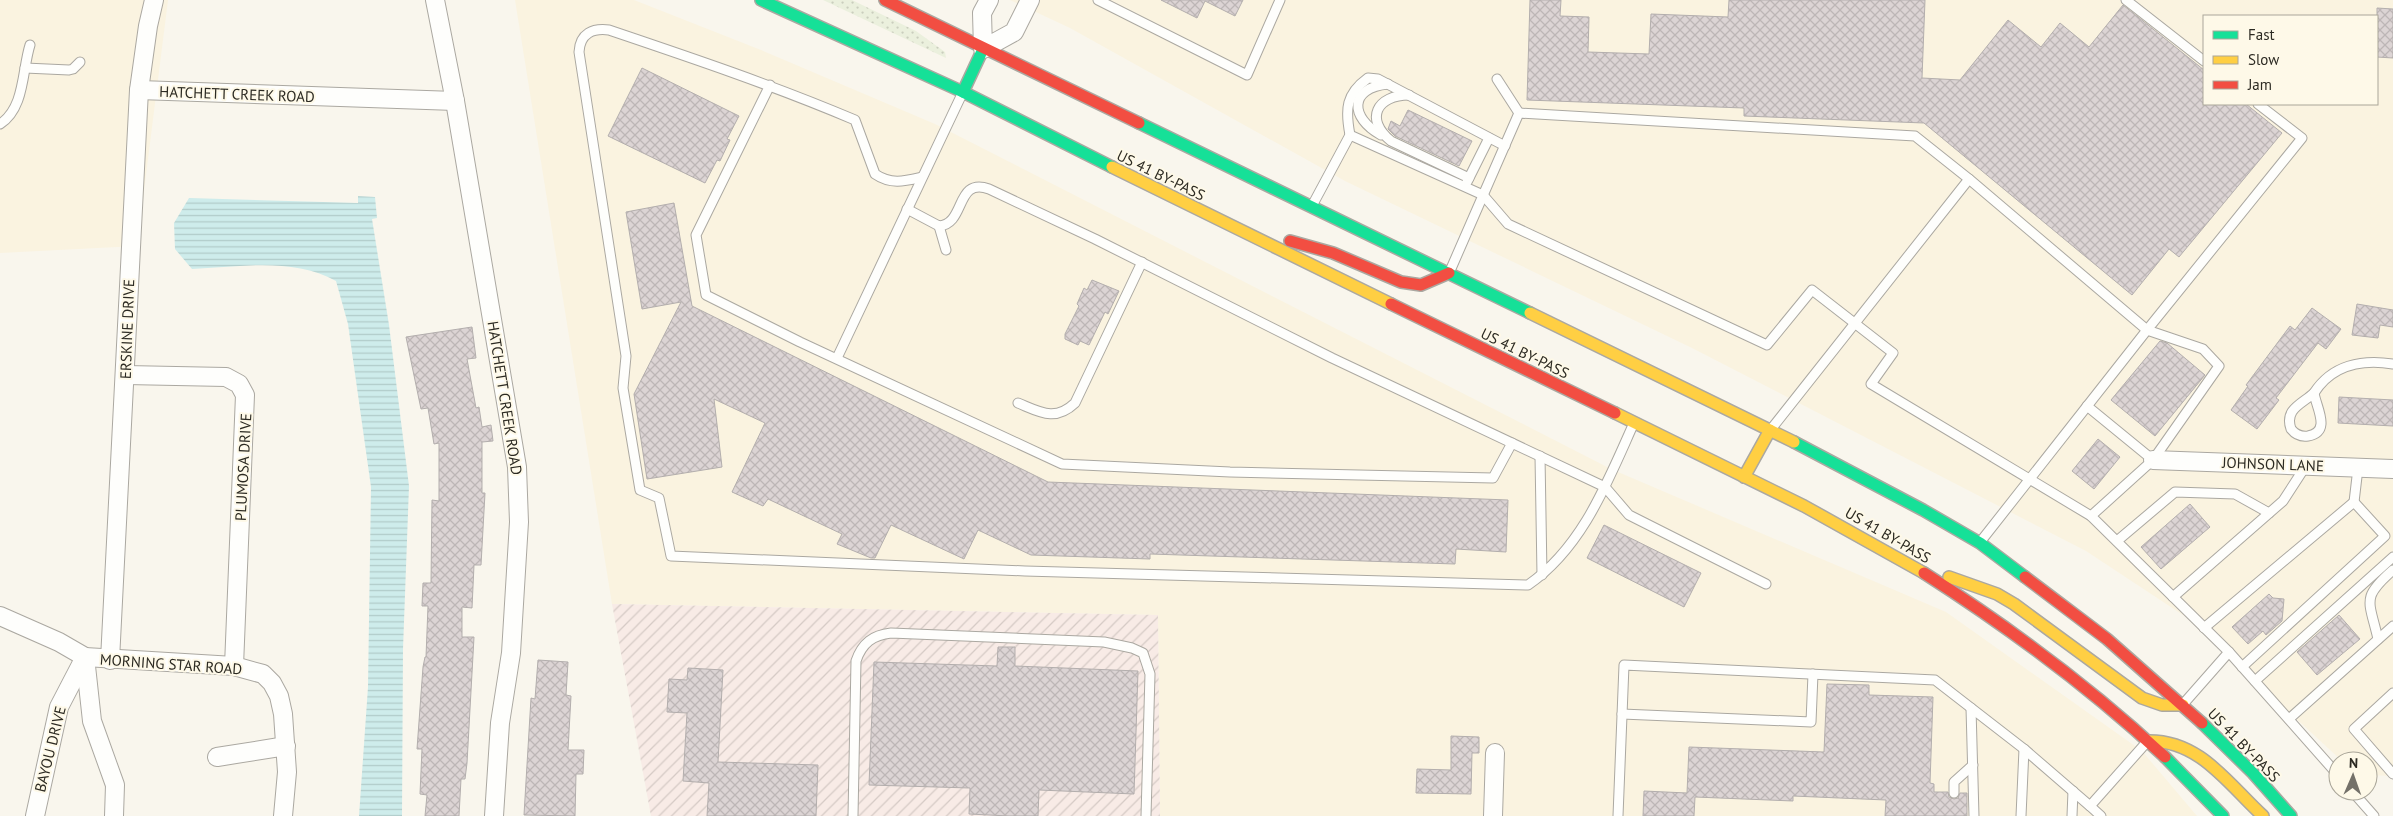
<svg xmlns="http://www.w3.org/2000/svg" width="2393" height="816" font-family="'PT Sans',sans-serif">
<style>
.built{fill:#faf3e0;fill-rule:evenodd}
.industrial{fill:url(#industrial-furrows)}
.grass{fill:url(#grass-dots)}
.water{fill:url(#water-rules)}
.building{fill:url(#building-cross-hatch);stroke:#b3aead}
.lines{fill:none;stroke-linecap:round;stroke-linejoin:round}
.lane-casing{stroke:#aba8a1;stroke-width:11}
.street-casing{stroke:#aba8a1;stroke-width:20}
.fast-casing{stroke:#aba8a1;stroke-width:14}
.slow-casing{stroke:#aba8a1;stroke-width:14}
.jam-casing{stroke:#aba8a1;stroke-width:14}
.lane{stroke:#fefefc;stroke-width:9}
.street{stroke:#fefefc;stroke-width:18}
.fast{stroke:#16e098;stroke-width:11}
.slow{stroke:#ffcf43;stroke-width:11}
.jam{stroke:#f24e42;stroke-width:11}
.labels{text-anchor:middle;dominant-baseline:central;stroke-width:4;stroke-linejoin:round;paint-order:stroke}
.street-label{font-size:15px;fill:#2c2a22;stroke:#fef9e8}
</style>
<defs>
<pattern id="industrial-furrows" width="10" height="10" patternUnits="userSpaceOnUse" patternTransform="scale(1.25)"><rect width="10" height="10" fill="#f8ebe6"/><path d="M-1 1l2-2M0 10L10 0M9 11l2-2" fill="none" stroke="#d5cac5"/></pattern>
<pattern id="grass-dots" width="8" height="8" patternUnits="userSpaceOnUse" patternTransform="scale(1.25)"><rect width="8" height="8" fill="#ebf0dd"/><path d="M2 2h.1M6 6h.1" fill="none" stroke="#cacebd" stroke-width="1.8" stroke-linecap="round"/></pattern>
<pattern id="water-rules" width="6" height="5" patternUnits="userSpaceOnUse" patternTransform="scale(1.25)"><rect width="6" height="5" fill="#ceeceb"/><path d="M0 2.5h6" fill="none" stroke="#b1cbc9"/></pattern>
<pattern id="building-cross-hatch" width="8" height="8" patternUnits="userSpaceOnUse" patternTransform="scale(1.25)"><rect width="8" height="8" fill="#dcd4d4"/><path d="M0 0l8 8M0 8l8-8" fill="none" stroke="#bdb6b6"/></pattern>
</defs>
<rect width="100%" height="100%" fill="#f9f6ed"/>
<g class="built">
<polygon points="0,0 168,0 137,246 0,253"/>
<polygon points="515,0 634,0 761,50 935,124 1611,469 1946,612 2142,751 2197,816 1160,816 1158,615 612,604"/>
<path d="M1010,0H2393V776L2368,775V761H2342L2186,617L2086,551L1692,348L1345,181L1070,28ZM2204,16H2377V104H2204Z"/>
</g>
<polygon class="industrial" points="612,604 1158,615 1160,816 651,816"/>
<polygon class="grass" points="823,0 852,0 916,31 945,52 946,58"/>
<path class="water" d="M358,196L375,197L377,218L372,219L389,325L409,486L403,649L402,816H359L368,687L371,487L348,324L336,281C293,257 239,267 192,269L175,249L174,223L189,198L358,203Z"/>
<g class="building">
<polygon points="1161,0 1243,0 1235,16 1205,1 1197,18"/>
<polygon points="1530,0 1561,0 1560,16 1589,17 1588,52 1649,54 1651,14 1728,17 1729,0 1925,0 1922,78 1960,80 2008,20 2041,47 2060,23 2089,47 2123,5 2204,70 2204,104 2246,104 2282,133 2179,257 2169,249 2132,295 1924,123 1744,116 1744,108 1527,100"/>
<polygon points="2377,8 2393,9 2393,58 2377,57"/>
<polygon points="642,68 739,116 727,139 730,140 720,161 717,160 705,183 608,136"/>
<polygon points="1408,110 1472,141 1459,166 1395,136 1388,129 1391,121 1400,126"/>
<polygon points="674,203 692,306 1048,482 1508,500 1506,552 1456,549 1455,564 1150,554 1150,559 1031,555 978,530 964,559 891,525 875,558 871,558 837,544 842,534 768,499 763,506 732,492 765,423 714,399 722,467 647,479 634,394 681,302 642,309 626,212"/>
<polygon points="1092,280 1119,291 1108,314 1105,312 1089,345 1080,341 1078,345 1065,339 1065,334 1079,306 1077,304 1084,288 1087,290"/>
<polygon points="2357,304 2393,310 2393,327 2380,325 2378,338 2352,335"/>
<polygon points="2312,308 2341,329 2326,349 2318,343 2276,398 2279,400 2257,429 2231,410 2248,386 2246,385 2290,326 2295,330"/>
<polygon points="472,327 476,358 467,359 476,408 479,407 482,427 491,425 493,441 482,442 482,493 485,493 481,565 474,565 472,608 462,607 462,637 474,637 467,763 465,779 461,779 459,816 425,816 427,795 420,794 422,749 417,749 423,667 425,657 426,657 428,606 422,606 423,583 431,583 432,500 439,501 439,443 434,444 428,408 421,409 406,337"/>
<polygon points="2160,341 2167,343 2205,375 2155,436 2111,400"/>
<polygon points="2339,397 2393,400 2393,426 2338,423"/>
<polygon points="2098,439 2120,457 2094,489 2072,471"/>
<polygon points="2190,504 2210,527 2161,569 2141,547"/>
<polygon points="1604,525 1701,573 1684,607 1587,558"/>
<polygon points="2269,594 2273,598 2284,599 2282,621 2266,635 2263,631 2248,644 2232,627"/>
<polygon points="2339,615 2360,639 2317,675 2297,652"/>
<polygon points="998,647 1015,647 1015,666 1138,671 1134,794 1039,790 1038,816 1009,816 969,814 970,788 869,785 874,662 997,666"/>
<polygon points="538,660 568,662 566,695 571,696 568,750 584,750 583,774 576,774 575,816 524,815 531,698 535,699"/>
<polygon points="688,668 723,670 718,762 818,765 816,816 707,816 709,783 683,781 687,713 667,712 669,679 687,680"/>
<polygon points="1827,684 1869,685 1869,695 1933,697 1930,783 1934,784 1934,792 1948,792 1949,797 1954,799 1958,798 1960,793 1967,793 1967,816 1885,816 1886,800 1793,796 1793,801 1695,797 1694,816 1643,816 1644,791 1687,793 1689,747 1824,752"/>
<polygon points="1451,736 1479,737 1479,753 1472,753 1471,794 1416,793 1417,769 1451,770"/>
</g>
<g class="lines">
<defs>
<g id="lane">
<polyline points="1098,0 1247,75 1280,0"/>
<polyline points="2126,0 2204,61"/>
<polyline points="25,68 69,70 73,69 80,62"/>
<polyline points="1497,79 1519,113"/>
<polyline points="770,85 696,235 706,295 800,342 1062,464 1230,472 1493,478 1512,443"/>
<path d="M1409,95C1377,95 1364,119 1391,141L1469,178"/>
<path d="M0,124C25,108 22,70 30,45"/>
<path d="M1381,135C1350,118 1348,88 1388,84"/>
<path d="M1505,146L1378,79L1368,78C1346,94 1345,109 1350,135L1483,195L1508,224L1767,345L1812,290L1893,353L1871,384L2091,516L2229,652L2338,775"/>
<path d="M922,177C905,181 891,185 875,174L855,120C775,86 692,58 609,30C593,28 580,33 579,52L626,356L623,388L640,490L659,498L671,556L1025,571L1528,585C1582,548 1607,483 1633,425"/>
<polyline points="1467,182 1489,138"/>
<polyline points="1313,204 1350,135"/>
<path d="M907,209L939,226C966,224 955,177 989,189L1095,239L1332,358L1605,487L1629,515L1766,584"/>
<polyline points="939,226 946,250"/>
<polyline points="1450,271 1519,113 1915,136 1969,179 2147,330 1981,541"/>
<polyline points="837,358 962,94"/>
<path d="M2314,393C2316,407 2332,432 2308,436C2301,437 2295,434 2291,429C2284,409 2302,404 2314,393Z"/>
<path d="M2314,393C2332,365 2362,359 2393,364"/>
<path d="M1018,403C1040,412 1055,422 1075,403L1142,262"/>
<polyline points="2087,406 2153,460 2219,366 2203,349 2147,330 2302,138 2258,104"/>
<polyline points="1772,428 1969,179"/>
<polyline points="1540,456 1542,575"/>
<polyline points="2354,502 2358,468"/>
<polyline points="2091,516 2153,460"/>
<polyline points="2117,541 2175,492 2235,494 2269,513"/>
<polyline points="2173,597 2283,501 2307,464"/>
<polyline points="2204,628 2354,502 2385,536 2242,667"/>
<path d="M2378,639C2369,600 2361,598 2393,570"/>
<polyline points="2255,681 2393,557"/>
<polyline points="2393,693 2354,729 2393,774"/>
<polyline points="2185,702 2229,652"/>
<polyline points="1971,708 1974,816"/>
<polyline points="1622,714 1811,722 1813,674"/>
<polyline points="2289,719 2393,626"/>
<polyline points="2352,791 2374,816"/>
<polyline points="1954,793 1954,782 1973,765"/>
<path d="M853,816L856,661C862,643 873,635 891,633L1104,642L1132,648L1143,653L1150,674L1146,816"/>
<polyline points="1618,816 1624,665 1935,680 2024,749 2090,806"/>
<polyline points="2021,816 2024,749"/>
<polyline points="2072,816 2073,791"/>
<polyline points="2101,816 2090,806 2146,743"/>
</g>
<g id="street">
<polyline points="435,0 455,101 517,467 519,522 511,653 500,723 494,816"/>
<polyline points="989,0 982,13 983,49 1014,32 1030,0"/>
<polyline points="139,90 455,101"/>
<polyline points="126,375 226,377 239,384 245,395 234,666"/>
<polyline points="2153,460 2393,469"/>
<polyline points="0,616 59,642 85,657 234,666 263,674 272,683 279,696 283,714 287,772 283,816"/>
<polyline points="85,657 92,721 115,785 114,816"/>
<polyline points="110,660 139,90 148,26 154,0"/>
<polyline points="217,757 286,746"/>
<polyline points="35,816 59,707 85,657"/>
<polyline points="1493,816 1495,753"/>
</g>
<g id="fast">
<polyline points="761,0 963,92 1112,167"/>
<polyline points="963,92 983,49"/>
<polyline points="1139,123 1530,313"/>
<polyline points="1794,442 1923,510 1980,543 2025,577"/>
<polyline points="2202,723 2253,773 2291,816"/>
<polyline points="2165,757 2223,816"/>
</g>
<g id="slow">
<polyline points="1112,167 1391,304"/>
<polyline points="1530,313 1794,442"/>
<polyline points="1615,413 1804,506 1924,573"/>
<polyline points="1744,477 1770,430"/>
<polyline points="1949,577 1997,594 2014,604 2142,698 2162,705 2183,705"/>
<path d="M2148,741C2200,740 2228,784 2263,816"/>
</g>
<g id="jam">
<polyline points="885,0 1139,123"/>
<polyline points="1290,241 1333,253 1401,282 1421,285 1449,273"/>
<polyline points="1391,304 1615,413"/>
<path d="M1924,573C2010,628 2090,687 2165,757"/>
<polyline points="2025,577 2107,639 2202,723"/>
</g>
</defs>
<use href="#lane" class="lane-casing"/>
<use href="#street" class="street-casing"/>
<use href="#fast" class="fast-casing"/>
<use href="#slow" class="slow-casing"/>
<use href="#jam" class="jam-casing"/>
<use href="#lane" class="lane"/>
<use href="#street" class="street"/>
<use href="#fast" class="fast"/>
<use href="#slow" class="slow"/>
<use href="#jam" class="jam"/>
</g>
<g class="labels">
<g class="street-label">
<text transform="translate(237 94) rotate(2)">HATCHETT CREEK ROAD</text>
<text transform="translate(1161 175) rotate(26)">US 41 BY-PASS</text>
<text transform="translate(127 329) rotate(-88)">ERSKINE DRIVE</text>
<text transform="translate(1525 353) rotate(26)">US 41 BY-PASS</text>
<text transform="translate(505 398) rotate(81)">HATCHETT CREEK ROAD</text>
<text transform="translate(2273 464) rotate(2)">JOHNSON LANE</text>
<text transform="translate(243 467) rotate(-87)">PLUMOSA DRIVE</text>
<text transform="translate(1888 535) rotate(30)">US 41 BY-PASS</text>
<text transform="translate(171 664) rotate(4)">MORNING STAR ROAD</text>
<text transform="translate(2244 745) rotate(46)">US 41 BY-PASS</text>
<text transform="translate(50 749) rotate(-76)">BAYOU DRIVE</text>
</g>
</g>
<rect x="2203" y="15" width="175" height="90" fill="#fef9e8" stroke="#aaa699"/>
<rect x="2213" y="31" width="25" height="8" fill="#16e098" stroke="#aaa699"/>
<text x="2248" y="40" font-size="15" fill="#2c2a22">Fast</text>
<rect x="2213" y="56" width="25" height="8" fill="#ffcf43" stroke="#aaa699"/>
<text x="2248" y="65" font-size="15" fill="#2c2a22">Slow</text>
<rect x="2213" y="81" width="25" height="8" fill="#f24e42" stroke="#aaa699"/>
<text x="2248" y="90" font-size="15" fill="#2c2a22">Jam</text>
<g transform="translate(2353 776) rotate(2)"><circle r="24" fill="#fef9e8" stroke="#aaa699"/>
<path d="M0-4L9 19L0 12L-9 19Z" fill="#747169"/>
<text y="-8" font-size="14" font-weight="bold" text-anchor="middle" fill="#2c2a22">N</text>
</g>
</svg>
